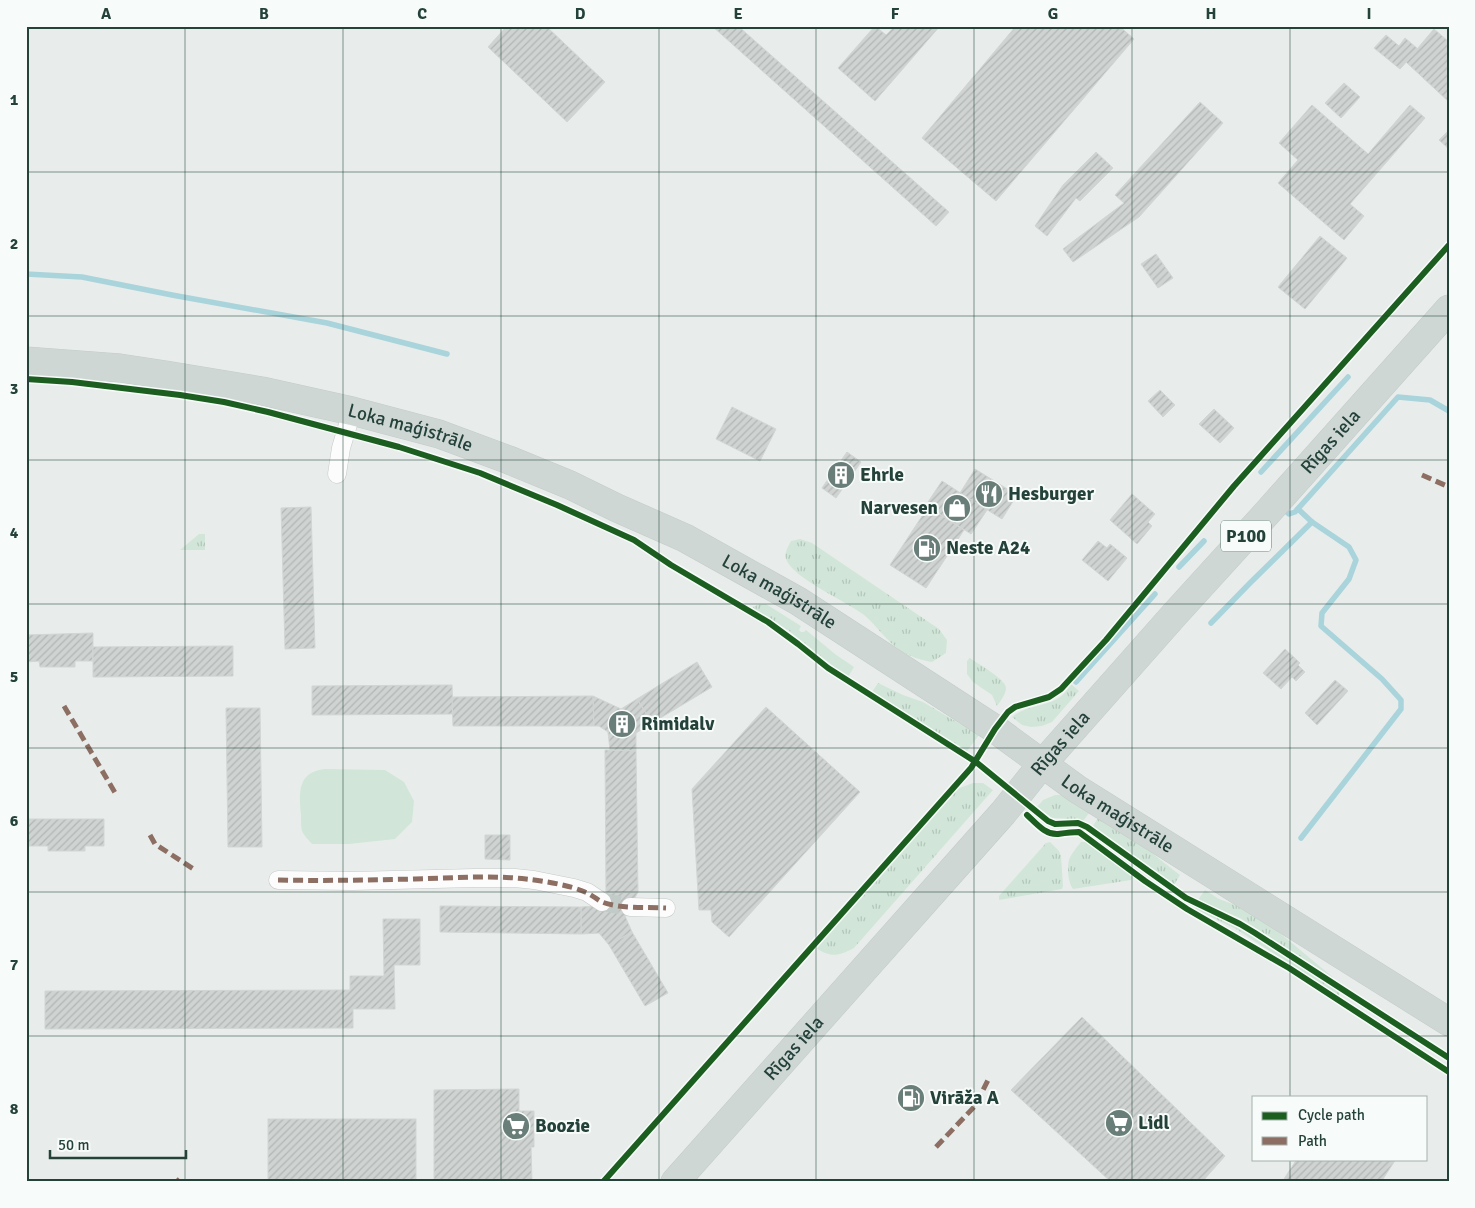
<svg xmlns="http://www.w3.org/2000/svg" width="1475" height="1208" font-family="Signika,sans-serif">
<style>
.grass{fill:url(#grass-tufts)}
.green{fill:#d1e6d8}
.lines{fill:none;stroke-linecap:round;stroke-linejoin:round}
.stream{stroke:#a9d4db;stroke-width:5.5}
.building{fill:url(#building-hatch);stroke:#d1d6d4}
.street-tunnel{stroke:#c1cbc8;stroke-width:18;stroke-dasharray:18 9;stroke-linecap:butt}
.street-casing{stroke:#c5cac8;stroke-width:19}
.primary-casing{stroke:#c3ccc9;stroke-width:29}
.street{stroke:#fcfcfc;stroke-width:18}
.primary{stroke:#cfd7d5;stroke-width:28}
.quiet{stroke:#8d6e63;stroke-width:5;stroke-dasharray:10 5;stroke-linecap:butt}
.cycleway-casing{stroke:#f7fbf9;stroke-width:9}
.cycleway{stroke:#1b5e20;stroke-width:6}
.grid{fill:none;stroke:#24423a;stroke-width:1;stroke-opacity:0.55}
.labels{text-anchor:middle;dominant-baseline:central;stroke-width:4;stroke-linejoin:round;paint-order:stroke}
.shield{fill:#f7fbf9;stroke:#637a73;stroke-width:1}
.shield-label{font-size:18px;font-weight:bold;fill:#24423a}
.street-label{font-size:19px;fill:#24423a;stroke:#f7fbf9}
.poi-label{font-size:19px;font-weight:bold;fill:#24423a;stroke:#f7fbf9;text-anchor:start}
.neatline{fill:none;stroke:#24423a;stroke-width:2}
.grid-label{font-size:16px;text-anchor:middle;font-weight:bold;fill:#24423a}
</style>
<defs>
<pattern id="grass-tufts" width="24" height="20" patternUnits="userSpaceOnUse" patternTransform="scale(1.25)"><rect width="24" height="20" fill="#d1e6d8"/><path d="M3 7l-1-3M5 7V3M7 7l1-3M15 17l-1-3M17 17v-4M19 17l1-3" fill="none" stroke="#b3c6ba"/></pattern>
<pattern id="building-hatch" width="6" height="6" patternUnits="userSpaceOnUse" patternTransform="scale(1.25)"><rect width="6" height="6" fill="#cfd4d2"/><path d="M-1 1l2-2M0 6l6-6M5 7l2-2" fill="none" stroke="#b2b7b5"/></pattern>
</defs>
<rect width="100%" height="100%" fill="#e8edeb"/>
<g class="grass">
<polygon points="199,534 205,534 205,550 180,550"/>
<path d="M800,539L812,543L939,629L947,640L946,653L932,662C921,660 910,657 900,650C886,641 877,626 864,615C848,602 792,578 786,559C784,553 788,547 791,541Z"/>
<polygon points="760,604 766,604 801,626 799,630 801,632 804,632 806,630 835,654 854,667 848,677 833,666 788,630 754,609 753,607"/>
<path d="M970,658C978,664 1006,679 1006,688C1006,694 1000,702 997,706L992,695L973,682L967,674V661Z"/>
<polygon points="878,683 903,695 923,702 979,735 967,751 872,692"/>
<path d="M1071,684L1079,691L1052,722L1042,726L1031,727L1022,725L1012,717C1025,706 1042,707 1057,699C1063,696 1067,690 1071,684Z"/>
<path d="M973,783H983L993,790L854,948C839,956 831,958 816,948L957,789Z"/>
<polygon points="1055,795 1068,795 1093,808 1083,821 1076,819 1052,818 1037,807 1043,800"/>
<path d="M1101,813C1128,832 1153,855 1180,875L1174,885L1093,829V826Z"/>
<polygon points="1050,842 1059,851 1061,856 1063,886 1062,889 999,900 999,896 1046,843"/>
<path d="M1081,842H1086L1133,876L1131,880L1073,889C1068,883 1067,868 1069,860C1071,854 1077,847 1081,842Z"/>
<polygon points="1205,890 1219,899 1249,910 1263,919 1335,979 1240,918 1198,900"/>
<polygon points="1196,908 1236,925 1339,991 1339,996 1236,929 1195,909"/>
</g>
<path class="green" d="M325,769L385,770L404,782L414,801L412,822L395,839L349,844H312C309,840 304,836 302,831C301,827 301,820 301,815C299,793 297,772 325,769Z"/>
<g class="lines">
<g class="stream">
<polyline points="26,274 82,277 172,295 327,323 447,354"/>
<polyline points="1261,472 1348,377"/>
<polyline points="1298,509 1312,522 1349,547 1356,560 1349,579 1322,613 1321,626 1382,679 1401,700 1401,709 1301,838"/>
<polyline points="1287,512 1289,514 1295,512 1398,397 1430,400 1449,411"/>
<polyline points="1179,567 1204,541"/>
<polyline points="1211,623 1250,583 1312,522"/>
<polyline points="1076,682 1155,594"/>
</g>
</g>
<g class="building">
<polygon points="507,26 546,26 605,82 567,122 488,47"/>
<polygon points="712,26 738,26 949,212 936,226"/>
<polygon points="875,26 886,35 895,26 940,26 875,101 838,68"/>
<polygon points="1016,26 1119,26 1134,39 996,201 922,138"/>
<polygon points="1434,29 1449,42 1449,102 1406,62"/>
<polygon points="1386,35 1399,46 1405,38 1418,49 1400,69 1374,48"/>
<polygon points="1344,83 1360,97 1341,118 1325,103"/>
<polygon points="1200,102 1223,123 1139,217 1073,262 1063,249 1124,203 1115,195"/>
<polygon points="1312,105 1368,154 1410,105 1425,118 1350,204 1364,216 1344,240 1278,183 1298,160 1279,143"/>
<polygon points="1449,130 1449,149 1439,140"/>
<polygon points="1096,152 1113,168 1080,201 1076,198 1047,236 1035,226 1063,185"/>
<polygon points="1320,236 1347,258 1305,309 1278,287"/>
<polygon points="1156,254 1173,278 1158,288 1141,264"/>
<polygon points="1160,390 1175,405 1163,417 1148,401"/>
<polygon points="732,407 776,429 760,461 716,439"/>
<polygon points="1214,409 1234,428 1220,443 1199,424"/>
<polygon points="847,452 861,462 836,498 822,488"/>
<polygon points="975,469 1017,495 1002,519 960,493"/>
<polygon points="942,481 987,510 971,534 928,507 930,503 928,502"/>
<polygon points="1132,494 1155,514 1148,522 1152,526 1137,544 1110,520"/>
<polygon points="311,507 315,648 285,649 281,508"/>
<polygon points="928,507 964,530 926,588 890,565"/>
<polygon points="1098,541 1107,548 1110,544 1127,558 1108,581 1082,560"/>
<polygon points="93,633 93,661 75,661 75,667 40,667 39,661 26,662 26,635"/>
<polygon points="233,646 233,676 93,677 93,647"/>
<polygon points="1285,649 1300,663 1298,665 1305,672 1296,681 1292,677 1281,689 1263,673"/>
<polygon points="697,662 712,687 652,723 637,699"/>
<polygon points="1335,680 1348,691 1317,725 1305,713"/>
<polygon points="452,685 453,714 312,715 312,686"/>
<polygon points="593,696 594,726 453,726 452,697"/>
<polygon points="593,696 621,709 637,699 652,723 636,733 636,751 610,750 608,732 599,726 594,726"/>
<polygon points="766,707 860,792 729,937 712,922 711,910 699,910 692,789"/>
<polygon points="226,708 260,708 262,847 228,847"/>
<polygon points="605,750 636,751 638,892 606,893"/>
<polygon points="26,819 104,819 104,846 85,846 85,851 48,851 48,846 26,846"/>
<polygon points="485,835 510,835 510,860 485,859"/>
<polygon points="638,892 625,916 632,932 609,945 599,933 581,934 581,907 599,906 606,893"/>
<polygon points="440,906 581,907 581,934 440,932"/>
<polygon points="383,919 420,919 420,965 394,965 395,1009 353,1009 353,1028 45,1029 45,991 350,990 350,976 384,976"/>
<polygon points="632,932 668,993 645,1006 609,945"/>
<polygon points="1082,1017 1225,1156 1202,1182 1111,1182 1011,1090"/>
<polygon points="519,1089 519,1111 534,1111 534,1147 531,1147 532,1182 434,1182 434,1090"/>
<rect x="268" y="1119" width="148" height="63"/>
<polygon points="1297,1159 1396,1159 1381,1182 1282,1182"/>
</g>
<g class="lines">
<polyline class="street-tunnel" points="602,902 630,907"/>
<defs>
<g id="street">
<polyline points="337,474 341,448 352,411"/>
<polyline points="278,880 352,881 475,878 515,878 534,880 574,888 587,892 602,902"/>
<polyline points="630,907 666,908"/>
</g>
<g id="primary">
<path id="s1" d="M26,361L120,368L166,375L262,391L352,411L439,434L509,460L570,485L617,508L685,538L798,601L995,729L1077,789L1449,1022"/>
<path id="s2" d="M675,1182L1003,813L1043,763L1175,614L1267,513L1449,309"/>
</g>
</defs>
<use href="#street" class="street-casing"/>
<use href="#primary" class="primary-casing"/>
<use href="#street" class="street"/>
<use href="#primary" class="primary"/>
<g class="quiet">
<polyline points="1422,475 1449,487"/>
<polyline points="64,706 117,796"/>
<polyline points="150,835 155,844 195,870"/>
<path d="M278,880C324,881 369,880 415,879C452,878 489,875 526,879C544,881 569,885 585,892C591,894 596,899 602,902C620,909 647,907 666,908"/>
<polyline points="936,1147 975,1106 988,1080"/>
<polyline points="176,1179 179,1182"/>
</g>
<defs>
<g id="cycleway">
<polyline points="26,379 72,382 180,395 224,402 268,412 399,447 480,473 557,505 634,540 671,565 768,622 798,644 828,668 976,762 1048,821 1055,824 1078,823 1087,827 1186,898 1240,924 1255,933 1449,1058"/>
<path d="M1027,815C1036,823 1045,835 1058,834C1065,833 1072,832 1079,832L1145,881L1187,909L1289,968L1449,1072"/>
<polyline points="603,1182 971,768 995,729 1008,712 1015,707 1049,697 1061,689 1106,640 1234,486 1449,245"/>
</g>
</defs>
<use href="#cycleway" class="cycleway-casing"/>
<use href="#cycleway" class="cycleway"/>
</g>
<path class="grid" d="M185,26V1182M343,26V1182M501,26V1182M659,26V1182M816,26V1182M974,26V1182M1132,26V1182M1290,26V1097M26,172H1449M26,316H1449M26,460H1449M26,604H1449M26,748H1449M26,892H1449M26,1036H1449M1290,1159V1182"/>
<defs>
<symbol id="building-disc" viewBox="-11 -11 22 22"><circle r="9.5" fill="#697e78" stroke="#f7fbf9"/><path d="M-4-6H4V6H1V3H-1V6H-4ZM-2.5-4.3h1.7v1.8h-1.7ZM.8-4.3h1.7v1.8H.8ZM-2.5-1h1.7V.8h-1.7ZM.8-1h1.7V.8H.8Z" fill="#fff"/></symbol>
<symbol id="restaurant-disc" viewBox="-11 -11 22 22"><circle r="9.5" fill="#697e78" stroke="#f7fbf9"/><path d="M-5-6h1v4h1v-4h1v4h1v-4h1v5L-1.5 .5V6h-2V.5L-5-1ZM5-6V6H3V1.5H1.5Q1.5-4 5-6Z" fill="#fff"/></symbol>
<symbol id="shop-disc" viewBox="-11 -11 22 22"><circle r="9.5" fill="#697e78" stroke="#f7fbf9"/><path d="M-5-2.5h2.3a2.7 3.5 0 0 1 5.4 0H5L5.5 6h-11ZM-1.5-2.5h3a1.5 2.3 0 0 0-3 0Z" fill="#fff"/></symbol>
<symbol id="fuel-disc" viewBox="-11 -11 22 22"><circle r="9.5" fill="#697e78" stroke="#f7fbf9"/><path d="M-5.5-6h7V0h2V4h1.3V-2.5L3-4.5l.8-.8L6-3V5H2.5V1h-1V6h-7ZM-4.2-4.7v3.2H.2V-4.7Z" fill="#fff"/></symbol>
<symbol id="supermarket-disc" viewBox="-11 -11 22 22"><circle r="9.5" fill="#697e78" stroke="#f7fbf9"/><path d="M-6-5.5h2.5l.6 2H6L4.5 2H-2.5L-4.4-4H-6ZM-1.5 3.2a1.3 1.3 0 1 0 .1 0ZM3 3.2a1.3 1.3 0 1 0 .1 0Z" fill="#fff"/></symbol>
</defs>
<g fill-rule="evenodd">
<use href="#building-disc" x="825" y="459" width="32" height="32"/>
<use href="#restaurant-disc" x="973" y="478" width="32" height="32"/>
<use href="#shop-disc" x="941" y="492" width="32" height="32"/>
<use href="#fuel-disc" x="911" y="532" width="32" height="32"/>
<use href="#building-disc" x="606" y="708" width="32" height="32"/>
<use href="#fuel-disc" x="895" y="1082" width="32" height="32"/>
<use href="#supermarket-disc" x="1103" y="1107" width="32" height="32"/>
<use href="#supermarket-disc" x="500" y="1110" width="32" height="32"/>
</g>
<g class="labels">
<rect class="shield" x="1221" y="520.5" width="50" height="31" rx="4"/>
<g class="shield-label">
<text x="1246" y="536">P100</text>
</g>
<g class="street-label">
<text stroke="none"><textPath href="#s1" startOffset="391">Loka maģistrāle</textPath></text>
<text stroke="none"><textPath href="#s2" startOffset="989">Rīgas iela</textPath></text>
<text stroke="none"><textPath href="#s1" startOffset="796">Loka maģistrāle</textPath></text>
<text stroke="none"><textPath href="#s2" startOffset="584">Rīgas iela</textPath></text>
<text stroke="none"><textPath href="#s1" startOffset="1201">Loka maģistrāle</textPath></text>
<text stroke="none"><textPath href="#s2" startOffset="179">Rīgas iela</textPath></text>
</g>
<g class="poi-label">
<text x="860" y="475">Ehrle</text>
<text x="1008" y="494">Hesburger</text>
<text x="938" y="508" text-anchor="end">Narvesen</text>
<text x="946" y="548">Neste A24</text>
<text x="641" y="724">Rimidalv</text>
<text x="930" y="1098">Virāža A</text>
<text x="1138" y="1123">Lidl</text>
<text x="535" y="1126">Boozie</text>
</g>
</g>
<rect width="1475" height="1208" fill="none" stroke="#f7fbf9" stroke-width="55"/>
<rect x="1252" y="1096" width="175" height="65" fill="#f7fbf9" stroke="#a3b1ad"/>
<rect x="1262" y="1112" width="25" height="8" fill="#1b5e20" stroke="#a3b1ad"/>
<text x="1298" y="1120" font-size="15" fill="#24423a">Cycle path</text>
<rect x="1262" y="1137" width="25" height="8" fill="#8d6e63" stroke="#a3b1ad"/>
<text x="1298" y="1146" font-size="15" fill="#24423a">Path</text>
<path d="M50 1150v8h136v-8" fill="none" stroke="#24423a" stroke-width="2.5"/>
<text x="58" y="1150" font-size="15" fill="#24423a" stroke="#f7fbf9" stroke-width="4" paint-order="stroke">50 m</text>
<rect x="28" y="28" width="1420" height="1152" class="neatline"/>
<g class="grid-label">
<text x="106" y="19">A</text>
<text x="264" y="19">B</text>
<text x="422" y="19">C</text>
<text x="580" y="19">D</text>
<text x="738" y="19">E</text>
<text x="895" y="19">F</text>
<text x="1053" y="19">G</text>
<text x="1211" y="19">H</text>
<text x="1369" y="19">I</text>
<text x="14" y="105">1</text>
<text x="14" y="249">2</text>
<text x="14" y="394">3</text>
<text x="14" y="538">4</text>
<text x="14" y="682">5</text>
<text x="14" y="826">6</text>
<text x="14" y="970">7</text>
<text x="14" y="1114">8</text>
</g>
</svg>
